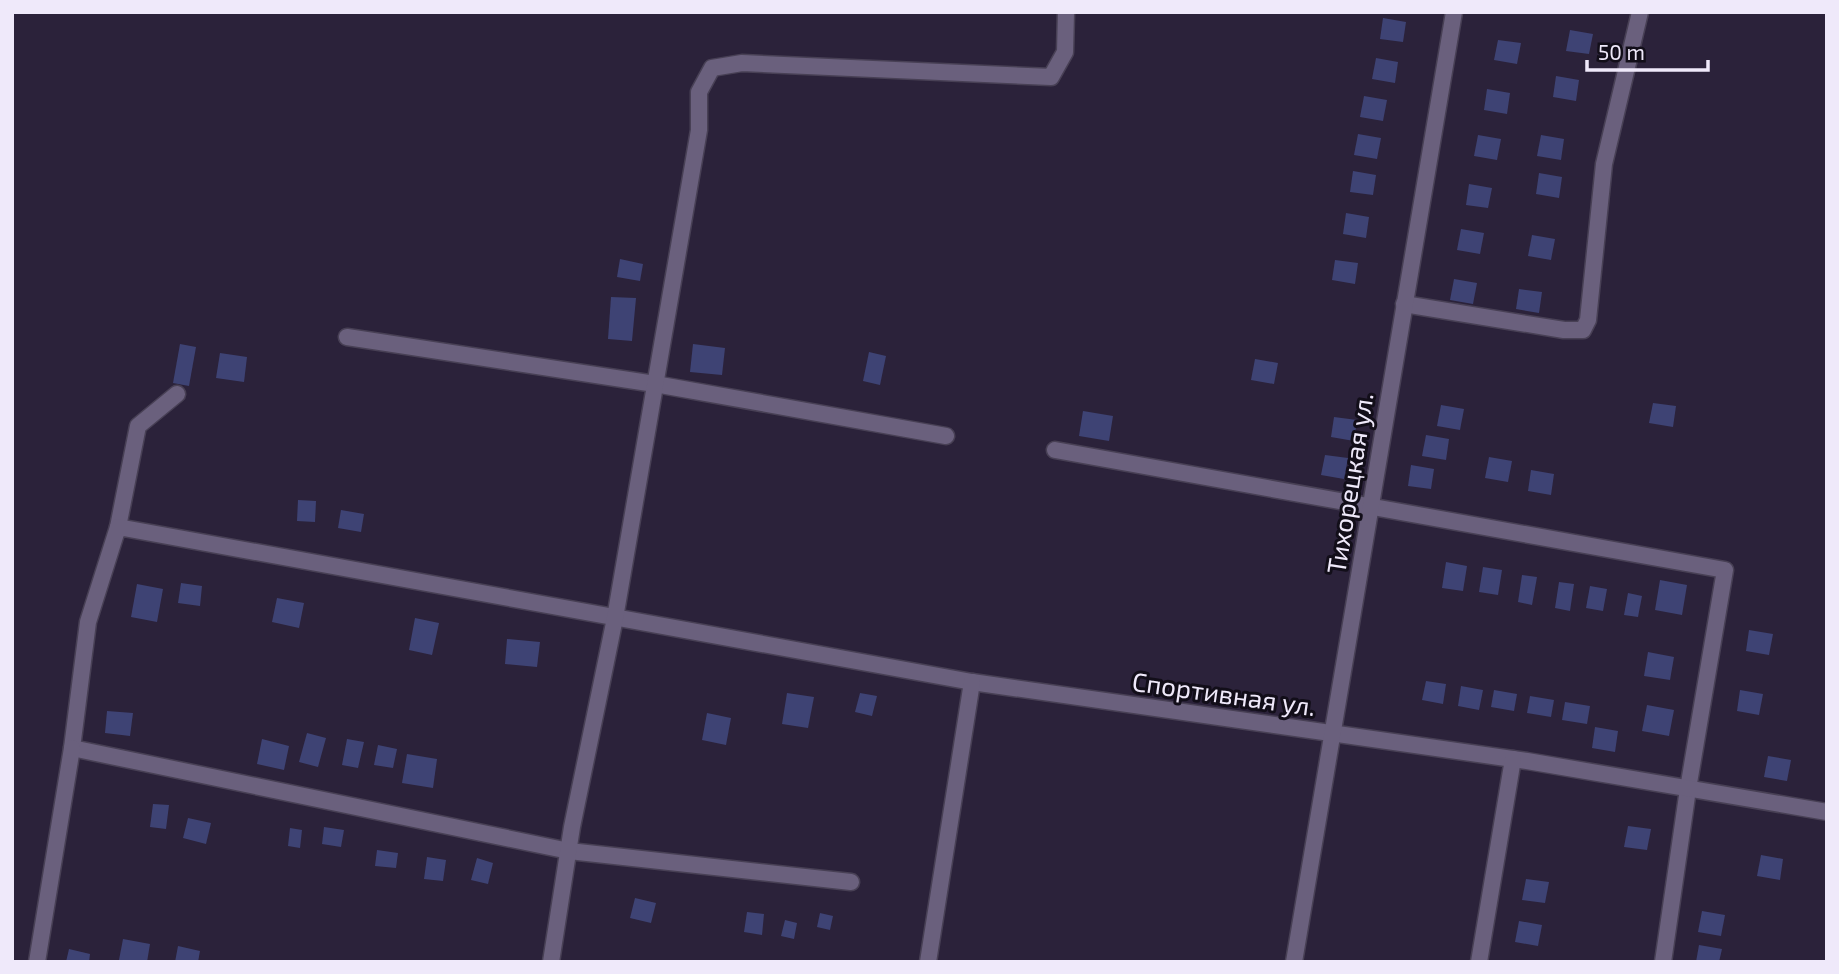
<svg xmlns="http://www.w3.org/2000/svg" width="1839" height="974" font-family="'Exo 2',sans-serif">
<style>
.building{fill:#3e4374}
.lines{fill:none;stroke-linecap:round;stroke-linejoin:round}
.minor-casing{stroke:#484055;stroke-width:19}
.minor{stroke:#6a607d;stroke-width:16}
.labels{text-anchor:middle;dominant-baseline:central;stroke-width:6;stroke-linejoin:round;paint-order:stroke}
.street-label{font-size:26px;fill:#efe9fa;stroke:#120e19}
</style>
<rect width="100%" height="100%" fill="#2b223a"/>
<g class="building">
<polygon points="1383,18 1406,22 1403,42 1380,39"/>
<polygon points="1570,30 1593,34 1589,54 1566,51"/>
<polygon points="1498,40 1521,43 1517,64 1494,60"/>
<polygon points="1376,58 1398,62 1395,83 1372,79"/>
<polygon points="1556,76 1579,80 1576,101 1553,97"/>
<polygon points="1487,89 1510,93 1507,114 1484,110"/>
<polygon points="1364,96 1387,100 1383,121 1360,117"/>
<polygon points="1358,134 1381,138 1377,159 1354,155"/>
<polygon points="1478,135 1501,139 1497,160 1474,156"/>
<polygon points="1541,135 1564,139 1561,160 1537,156"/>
<polygon points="1353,171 1376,175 1373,195 1350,192"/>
<polygon points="1539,173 1562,177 1559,198 1536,194"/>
<polygon points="1469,184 1492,188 1488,208 1466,205"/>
<polygon points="1346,213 1369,217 1366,238 1343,234"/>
<polygon points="1461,229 1484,233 1480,254 1457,250"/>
<polygon points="1532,235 1555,239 1551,260 1528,256"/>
<polygon points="620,259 643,264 640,281 617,277"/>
<polygon points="1335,260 1358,263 1355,284 1332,280"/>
<polygon points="1454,279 1477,283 1473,304 1450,300"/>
<polygon points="1519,289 1542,292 1539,313 1516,309"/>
<polygon points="611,297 636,298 632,341 608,339"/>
<polygon points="180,344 196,347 189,386 173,383"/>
<polygon points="693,344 725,348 722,375 690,372"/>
<polygon points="869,352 886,356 880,385 863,381"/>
<polygon points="220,353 247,357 244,382 216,378"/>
<polygon points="1255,359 1278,363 1274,384 1251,380"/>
<polygon points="1653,403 1676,406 1673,427 1649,423"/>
<polygon points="1441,405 1464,409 1460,430 1437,426"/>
<polygon points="1083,411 1113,416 1109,441 1079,436"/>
<polygon points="1334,417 1357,420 1354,441 1331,437"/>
<polygon points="1426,435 1449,439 1446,460 1422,456"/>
<polygon points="1325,455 1348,458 1344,479 1321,475"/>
<polygon points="1489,457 1512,461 1508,482 1485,478"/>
<polygon points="1411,465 1434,469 1431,489 1408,486"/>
<polygon points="1531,470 1554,474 1551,495 1528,491"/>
<polygon points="298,500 316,501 315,522 297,521"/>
<polygon points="341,510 364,514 361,532 338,528"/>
<polygon points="1446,562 1467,566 1463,591 1442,588"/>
<polygon points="1483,567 1502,570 1498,595 1479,592"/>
<polygon points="1522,575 1537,577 1532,605 1518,602"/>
<polygon points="1660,580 1687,585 1682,615 1655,610"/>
<polygon points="1559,582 1574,584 1570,611 1555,608"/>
<polygon points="181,583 202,586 200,606 178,603"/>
<polygon points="137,584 163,589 157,622 131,617"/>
<polygon points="1590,586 1607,589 1603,611 1586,608"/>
<polygon points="1628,593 1642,596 1638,617 1624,615"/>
<polygon points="277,598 304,603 299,628 272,622"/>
<polygon points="415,618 439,623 432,655 409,650"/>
<polygon points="1749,630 1773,634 1769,655 1746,651"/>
<polygon points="507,639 540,642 537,667 505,664"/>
<polygon points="1648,652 1674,657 1670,680 1644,676"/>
<polygon points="1426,681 1446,684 1443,704 1422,700"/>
<polygon points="1461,686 1483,690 1479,710 1458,706"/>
<polygon points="1494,690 1517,694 1514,711 1491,707"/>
<polygon points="1740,690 1763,694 1759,715 1737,711"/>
<polygon points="787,693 814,697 808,728 782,724"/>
<polygon points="860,693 877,696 872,716 855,712"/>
<polygon points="1530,696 1554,700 1551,717 1527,713"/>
<polygon points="1565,702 1590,706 1587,724 1562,720"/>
<polygon points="1647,705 1674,710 1669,736 1642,731"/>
<polygon points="107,711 133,713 130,736 105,733"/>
<polygon points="707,713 731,718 726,745 702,740"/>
<polygon points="1595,727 1618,731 1615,752 1592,748"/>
<polygon points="307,733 326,738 318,767 299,762"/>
<polygon points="262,739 289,746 284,770 257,764"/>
<polygon points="347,739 364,742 358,768 342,765"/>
<polygon points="378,745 397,749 393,768 374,765"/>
<polygon points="407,754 437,759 433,788 402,783"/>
<polygon points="1768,756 1791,760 1787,781 1764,777"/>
<polygon points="153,804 169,805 166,829 150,827"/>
<polygon points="188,818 211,823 206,844 183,838"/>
<polygon points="1628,826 1651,829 1647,850 1624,847"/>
<polygon points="324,827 344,830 341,847 322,844"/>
<polygon points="290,828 302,830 300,848 288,846"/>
<polygon points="377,850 398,853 396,868 375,866"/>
<polygon points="1761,855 1783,859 1780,880 1757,876"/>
<polygon points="427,857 446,860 443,881 424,879"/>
<polygon points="477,858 493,863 488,884 471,880"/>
<polygon points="1526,879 1549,882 1545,903 1522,900"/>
<polygon points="635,898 656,903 651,923 630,918"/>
<polygon points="1702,911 1725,915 1721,936 1698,932"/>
<polygon points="747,912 764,914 762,935 744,932"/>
<polygon points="820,913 833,916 830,930 817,927"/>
<polygon points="785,920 797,923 794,939 781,936"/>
<polygon points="1519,921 1542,925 1538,946 1515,942"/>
<polygon points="123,939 150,944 147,962 119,960"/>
<polygon points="1699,945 1722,949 1719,962 1696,962"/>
<polygon points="178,946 200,951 198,962 175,962"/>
<polygon points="69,949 90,954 89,962 66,962"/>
</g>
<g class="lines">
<defs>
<g id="minor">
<polyline points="1404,304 1564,330 1583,330 1588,320 1604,164 1640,12"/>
<polyline points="347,337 655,384 946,436"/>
<polyline points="1055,450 1725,570 1688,789 1663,962"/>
<polyline points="118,527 138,426 177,394"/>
<polyline points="851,882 569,851 72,748 88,622 118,527 972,682 1527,761 1827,812"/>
<polyline points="37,962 72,748"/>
<polyline points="551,962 572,827 615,618 699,130 699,92 712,68 742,63 1051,77 1065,52 1066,12"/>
<polyline points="928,962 972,682"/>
<polyline points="1294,962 1454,12"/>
<polyline points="1479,962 1513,759"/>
</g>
</defs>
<use href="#minor" class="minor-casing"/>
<use href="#minor" class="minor"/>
</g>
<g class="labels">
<g class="street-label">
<text transform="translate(1349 483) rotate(-81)">Тихорецкая ул.</text>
<text transform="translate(1224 693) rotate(8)">Спортивная ул.</text>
</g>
</g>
<rect width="1839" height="974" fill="none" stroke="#efe9fa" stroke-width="28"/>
<path d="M1587 60v10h121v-10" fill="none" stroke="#efe9fa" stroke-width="3.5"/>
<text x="1598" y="60" font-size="21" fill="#efe9fa" stroke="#120e19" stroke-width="5" paint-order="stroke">50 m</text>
</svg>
